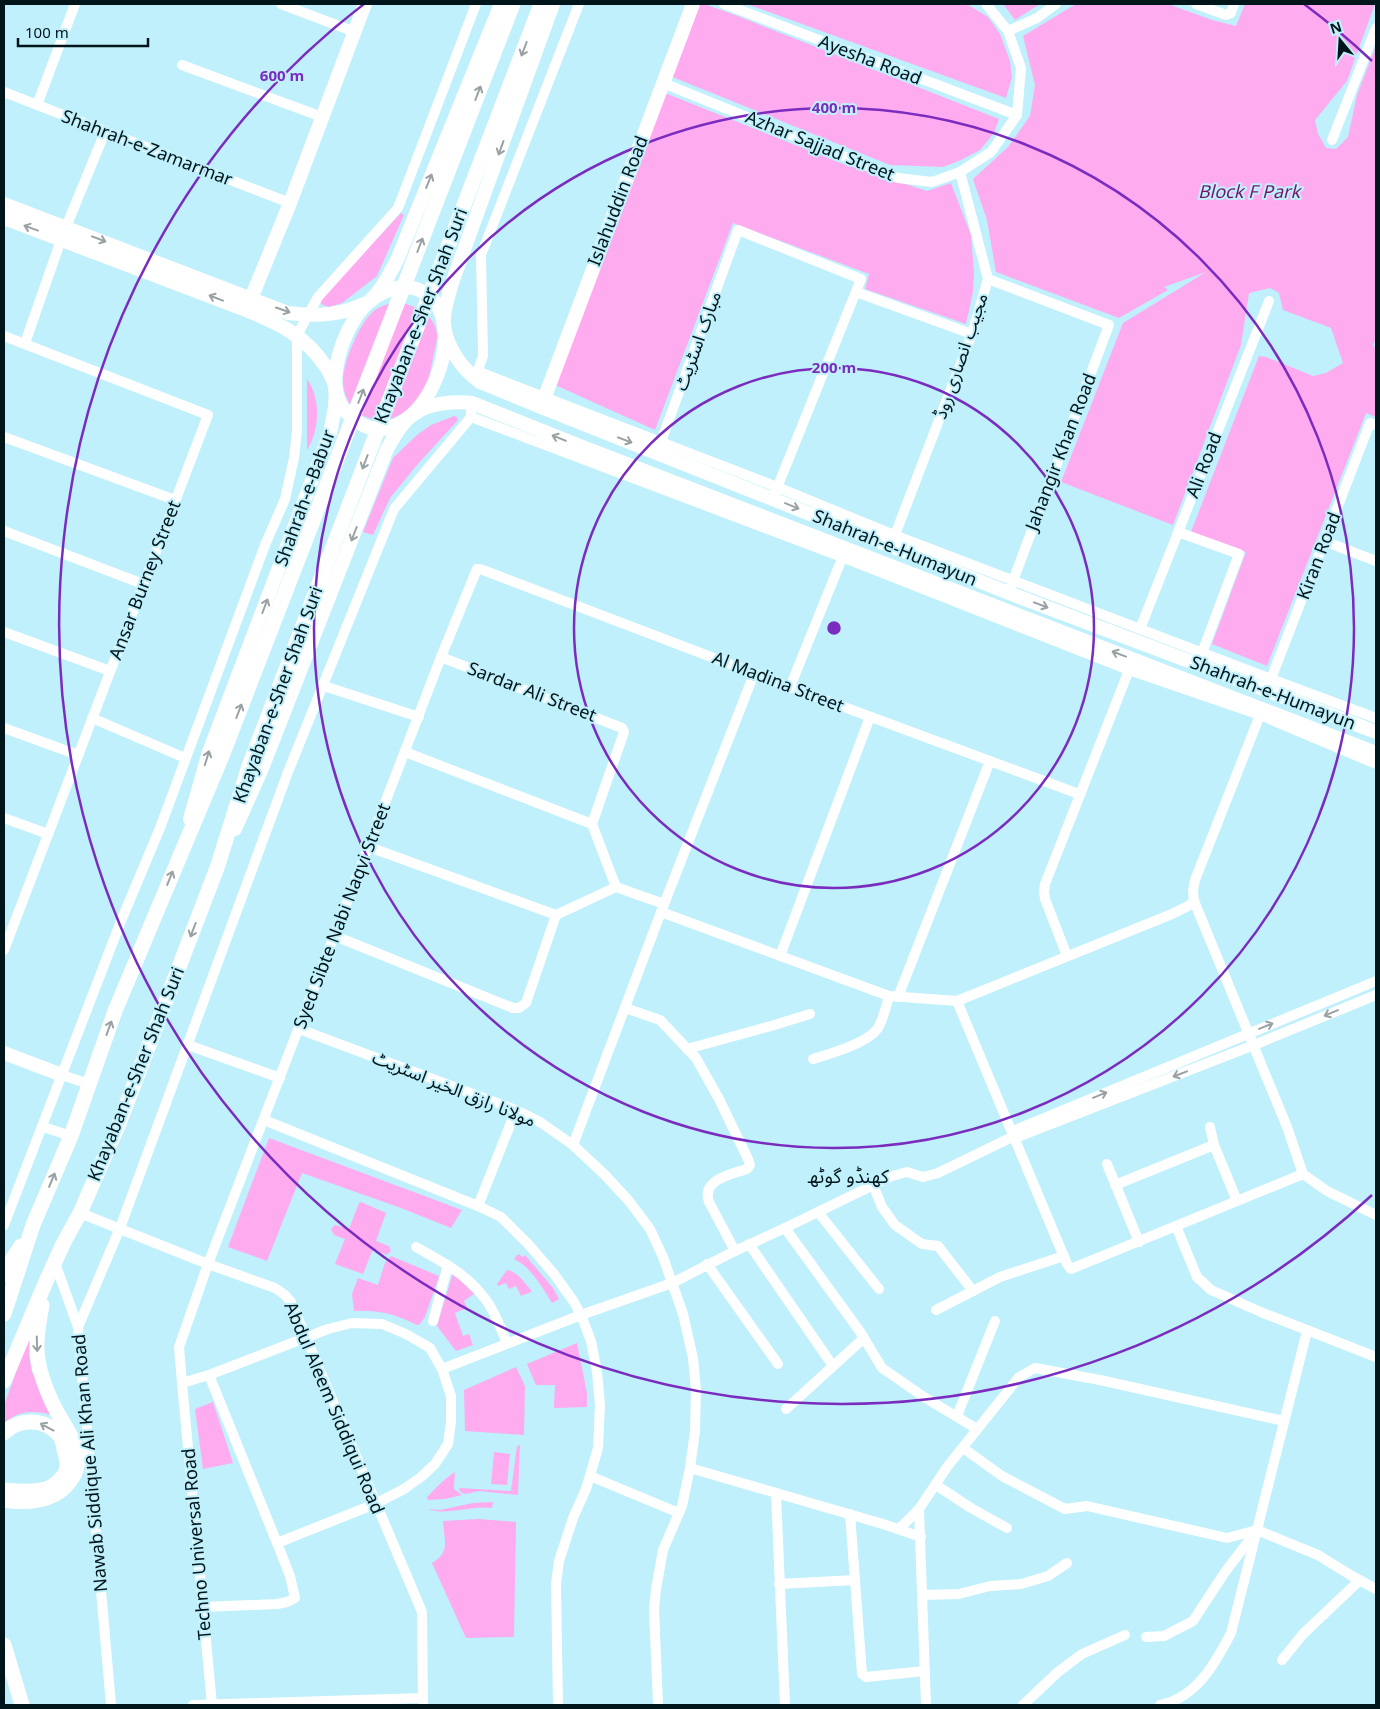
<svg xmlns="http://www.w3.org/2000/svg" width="1380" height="1709" font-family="Georgia,'Noto Sans Arabic',serif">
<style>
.green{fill:#feabf0}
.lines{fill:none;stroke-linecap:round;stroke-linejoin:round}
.street{stroke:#fff;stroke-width:10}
.secondary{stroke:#fff;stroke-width:14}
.primary{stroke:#fff;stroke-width:15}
.oneway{stroke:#99a1a3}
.ring{fill:none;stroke:#7b2cbf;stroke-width:2.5}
.labels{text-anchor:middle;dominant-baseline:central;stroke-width:4;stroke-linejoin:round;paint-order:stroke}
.street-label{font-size:18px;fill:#00151a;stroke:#bff0fb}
.park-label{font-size:18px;font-style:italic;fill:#73166a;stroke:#bff0fb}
.neighbourhood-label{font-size:19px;fill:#00151a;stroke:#bff0fb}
.centre{fill:#7b2cbf;stroke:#bff0fb;stroke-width:2.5}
.ring-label{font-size:15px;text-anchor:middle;font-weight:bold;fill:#7b2cbf;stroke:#bff0fb;stroke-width:4;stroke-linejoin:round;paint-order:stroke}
</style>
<rect width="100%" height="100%" fill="#bff0fb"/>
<g class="green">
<polygon points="700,4 704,4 735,15 999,119 994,133 980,150 961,160 943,167 890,165 670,76"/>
<polygon points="747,4 967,4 988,17 1000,34 1010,61 1012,77 1006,98"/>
<polygon points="1003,4 1040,4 1015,20"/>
<polygon points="1076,4 1168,4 1212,20 1236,26 1245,4 1375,4 1347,81 1315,120 1318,134 1326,148 1336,149 1348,137 1357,95 1376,46 1376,338 1373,346 1376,348 1376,417 1366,413 1267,666 1212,644 1246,552 1191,532 1259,356 1266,357 1313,376 1326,373 1343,363 1331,328 1283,310 1279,293 1270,288 1249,293 1241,345 1173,525 1061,482 1123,323 1206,272 1164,287 1168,290 1119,318 996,272 987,220 973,179 1008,147 1030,116 1035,85 1023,36"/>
<polygon points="665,93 843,164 927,191 951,183 971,235 974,272 973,292 966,324 865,289 869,274 733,223 655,430 553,384"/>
<polygon points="401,213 404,215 377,276 342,303 329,307 321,304 320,299"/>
<path d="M396,302C415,304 439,316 437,339C436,345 434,352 433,358C431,367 430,378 425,387C412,412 387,430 360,414C349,408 342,390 343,378C345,359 360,321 375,310C382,305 389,304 396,302Z"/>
<path d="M307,379C321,399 320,429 307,450Z"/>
<polygon points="454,416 457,417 458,420 417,465 390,498 373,535 363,532 393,458 417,435 431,425"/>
<polygon points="269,1138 462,1210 451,1228 401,1208 302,1173 267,1261 228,1247"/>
<polygon points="361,1202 386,1213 376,1241 389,1246 391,1251 387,1255 373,1249 363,1274 335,1264 345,1239 334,1235 331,1229 335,1225 349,1229 359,1203"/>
<path d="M518,1254L523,1257L525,1255L553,1288L559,1299L552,1303C542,1287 531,1267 514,1259Z"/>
<path d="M391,1256L439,1276L425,1317L419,1325H417C395,1314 378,1310 354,1311L352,1294L358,1278L378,1285L385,1263Z"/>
<path d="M507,1270C518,1272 524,1282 531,1290V1292L521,1296L516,1286L509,1289L506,1283L498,1286L497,1284Z"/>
<polygon points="453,1273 474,1294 464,1301 467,1308 455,1313 463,1336 469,1334 473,1345 456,1351 437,1326"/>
<path d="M32,1327L29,1355L32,1372L52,1415C34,1410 19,1410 4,1423V1406Z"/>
<polygon points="577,1343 587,1393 587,1407 554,1408 555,1385 536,1385 527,1364"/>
<polygon points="516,1367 525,1386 524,1435 465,1431 464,1390"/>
<polygon points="213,1402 233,1463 203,1469 195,1409"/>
<polygon points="520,1445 518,1495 479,1491 466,1494 462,1493 459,1490 460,1488 511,1491 517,1446"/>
<polygon points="494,1452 510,1454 507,1485 491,1484"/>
<path d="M455,1472L454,1489L462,1495L445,1499L428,1500L427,1497C436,1488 444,1479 455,1472Z"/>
<path d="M493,1502L492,1508C474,1505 443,1516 428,1509L440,1510L473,1503Z"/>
<path d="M479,1519L516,1522L514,1637L466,1638L432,1563C451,1552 444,1540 443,1521Z"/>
</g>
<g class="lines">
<g class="street">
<polyline points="281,4 355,32"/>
<polyline points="724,4 1017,115"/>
<polyline points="986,4 1008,31 1021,68 1017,115"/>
<polyline points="1196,4 1226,15 1231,13 1234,4"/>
<polyline points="1008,31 1037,18 1056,4"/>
<polyline points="182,65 322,117"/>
<polyline points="663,83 898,178 932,182 960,172 991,152 1017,115"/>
<polyline points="4,92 290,203"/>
<polyline points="37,105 75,4"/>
<polyline points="1332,140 1376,28"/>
<polyline points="66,227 105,132"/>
<polyline points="988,279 1109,325 1011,586"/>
<polyline points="856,292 972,334"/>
<polyline points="4,336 208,415 4,950"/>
<polyline points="25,343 61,240"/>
<polyline points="477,371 777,487 894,535 1271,679 1376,718"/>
<polyline points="475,378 483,356 481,255 579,4"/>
<polyline points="471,411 471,417 842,557 1129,670 1260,715 1376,764"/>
<polyline points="4,437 175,500"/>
<polyline points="659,447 738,230 861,279 775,493"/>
<polyline points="4,531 143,584"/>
<polyline points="1178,532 1239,554 1202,653"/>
<polyline points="893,540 972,334 988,279 960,172"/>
<polyline points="1324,541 1376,561"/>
<polyline points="1140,629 1269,301"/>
<polyline points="4,632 110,671"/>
<polyline points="441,657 622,728 624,732 592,824"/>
<polyline points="1269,684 1370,423 1376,425"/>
<polyline points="324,686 419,717"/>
<polyline points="790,687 845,551"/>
<polyline points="1260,715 1195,880 1193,890 1194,901 1287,1127 1303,1174 1327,1191 1376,1215"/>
<polyline points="92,718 185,758"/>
<polyline points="4,728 78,755"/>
<polyline points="405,752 592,824 616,887"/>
<polyline points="4,818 48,834"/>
<polyline points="369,847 556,915 616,887 664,904"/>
<polyline points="661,912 889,996 957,1001 1172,914 1188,906 1194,901"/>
<polyline points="335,936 513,1008 519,1008 526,1003 556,915"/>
<polyline points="780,956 870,717"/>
<polyline points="1067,956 1045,899 1044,891 1045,884 1129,670"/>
<polyline points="898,997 990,761"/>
<polyline points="957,1001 1067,1264 1071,1269 1303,1174"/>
<path d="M625,1008L660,1020L696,1058L719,1099L748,1159L750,1165L747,1169C731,1174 701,1180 709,1202L735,1251"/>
<polyline points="299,1029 516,1110 540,1122 573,1145 605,1175 629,1201 650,1229 663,1257 683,1314 693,1358 696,1390 695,1431 690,1468 682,1506 663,1550 656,1589 654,1609 658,1705"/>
<polyline points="188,1045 280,1078"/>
<polyline points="687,1049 771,1026 810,1014"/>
<path d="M813,1059C830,1054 872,1042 879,1026C884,1017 886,1006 889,996"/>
<polyline points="62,1075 89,1084"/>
<polyline points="264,1120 478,1206 501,1217 529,1245 554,1274 574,1302 581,1315 591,1341 597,1372 600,1405 598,1448 586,1489 573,1518 559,1561 556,1584 558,1705"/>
<polyline points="43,1127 71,1136"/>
<polyline points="1210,1127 1214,1145 1237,1201"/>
<polyline points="1012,1134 1013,1131 1376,981"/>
<polyline points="573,1145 661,912 754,674"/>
<polyline points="1107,1164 1139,1242"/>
<polyline points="873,1185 882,1207 895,1225 922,1244 938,1246 973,1291"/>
<polyline points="1115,1185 1214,1145"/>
<polyline points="478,1206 516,1110"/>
<polyline points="818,1212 879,1289"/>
<polyline points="80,1213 208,1264 275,1288 285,1295 291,1302 422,1612 423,1705"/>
<polyline points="4,1225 121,921 160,828 265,545 285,499 294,458 297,430 297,335 318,297 398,208 476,4"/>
<polyline points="1176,1226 1197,1277 1211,1290 1263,1313 1376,1357"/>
<polyline points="785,1228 861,1333 882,1368 924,1397 977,1429"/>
<polyline points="749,1244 833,1366"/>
<path d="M416,1247C440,1261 465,1273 482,1295C494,1309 500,1327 507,1343"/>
<polyline points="55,1263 78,1327"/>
<polyline points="707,1264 778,1364"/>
<polyline points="936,1310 1000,1277 1064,1256"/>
<polyline points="433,1321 448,1265"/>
<polyline points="442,1369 581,1315 672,1283 735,1251 785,1228 892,1176 907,1172 923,1177 938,1173 1010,1138 1015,1138 1254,1045 1376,995"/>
<polyline points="209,1375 182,1383 179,1347 208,1264 441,657 477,569 483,570 790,687 1079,794"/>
<polyline points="182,1383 212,1705"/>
<polyline points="786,1409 864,1338"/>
<polyline points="957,1416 995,1321"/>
<polyline points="963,1448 1002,1476 1065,1509 1087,1506 1227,1538 1257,1530 1318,1555 1352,1576 1376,1589"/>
<polyline points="690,1468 883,1524 921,1537"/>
<polyline points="590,1476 679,1513"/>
<polyline points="936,1485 971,1508 1007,1528"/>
<polyline points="776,1493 785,1705"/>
<polyline points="919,1509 926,1705"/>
<polyline points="850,1514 862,1674 866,1677 925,1671"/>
<polyline points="899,1529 919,1509 947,1467 1019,1377 1035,1368 1100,1380 1284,1421"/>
<polyline points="779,1584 855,1580"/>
<polyline points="922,1595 959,1594 990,1586 1021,1584 1048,1576 1067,1563"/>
<polyline points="203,1607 277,1604 287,1602 295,1598 290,1576 277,1543 375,1504 404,1489 421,1477 435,1464 448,1444 451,1422 451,1396 442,1369 430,1348 406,1334 382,1324 352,1323 328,1329 209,1375 277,1543"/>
<polyline points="1146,1637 1164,1636 1193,1621 1225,1572 1254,1534"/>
<polyline points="1282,1660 1303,1634 1360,1580"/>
<polyline points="111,1705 78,1327 120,1228 288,772 394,509 471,417"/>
<polyline points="193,1705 423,1698"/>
<polyline points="1023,1705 1058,1672 1082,1654 1125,1635"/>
<path d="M1160,1705C1196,1698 1215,1664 1231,1633L1307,1331"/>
</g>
<g class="secondary">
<path d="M553,4L453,280C449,294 442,313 444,327C448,349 462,369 480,382L541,407L1009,593L1376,732"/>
<path d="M4,204L288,313C312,316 334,316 357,307C360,305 365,304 368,302C379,295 392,270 398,258L501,4"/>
<path d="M4,218L246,310C280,324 305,335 326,367C329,372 334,381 335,387C337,403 333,418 330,433L209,752L190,819"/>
<path d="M400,287C406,287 414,287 419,290C481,315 420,465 356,421C350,416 345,412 341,405C325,377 346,320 370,301C380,293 388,290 400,287Z"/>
<polyline points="248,306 290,203 365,4"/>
<polyline points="541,407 693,4"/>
<path d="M235,829L261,771L387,449C394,437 402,422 414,414C428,403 454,401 472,403L580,446L1376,753"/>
<polyline points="4,1053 62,1075"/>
</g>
<g class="primary">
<polyline points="4,1275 7,1267 21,1246"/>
<polyline points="4,1314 33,1225 71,1136 115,1011 222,756 513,4"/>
<polyline points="4,1381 47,1279 64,1242 80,1213 118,1126 217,868 249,766 541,4"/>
<path d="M4,1433C18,1418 45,1418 59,1435C62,1438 63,1444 64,1449C65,1454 67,1459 67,1464C68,1475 55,1486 46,1489C33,1493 17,1491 4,1490"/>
<path d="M4,1500C25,1503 49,1503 65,1487C91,1460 72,1439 57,1412C50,1399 44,1384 40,1370C34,1348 38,1327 42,1305"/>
<polyline points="4,1645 22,1705"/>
</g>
</g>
<defs><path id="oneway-shaft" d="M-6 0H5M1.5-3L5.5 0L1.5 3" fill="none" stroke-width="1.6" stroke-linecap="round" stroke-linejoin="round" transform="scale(1.25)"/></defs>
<g class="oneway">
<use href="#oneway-shaft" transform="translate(524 49) rotate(111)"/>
<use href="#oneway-shaft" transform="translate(478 93) rotate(-69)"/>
<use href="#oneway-shaft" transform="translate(501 148) rotate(110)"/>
<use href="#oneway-shaft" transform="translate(429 181) rotate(-68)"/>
<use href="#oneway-shaft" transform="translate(31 228) rotate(-160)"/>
<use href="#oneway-shaft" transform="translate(99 239) rotate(21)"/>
<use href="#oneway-shaft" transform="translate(420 245) rotate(-69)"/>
<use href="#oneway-shaft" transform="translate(216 298) rotate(-159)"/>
<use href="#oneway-shaft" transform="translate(283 310) rotate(19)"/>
<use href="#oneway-shaft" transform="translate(361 396) rotate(-69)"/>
<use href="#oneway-shaft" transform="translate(559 438) rotate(-158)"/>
<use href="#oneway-shaft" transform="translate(625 440) rotate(21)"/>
<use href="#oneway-shaft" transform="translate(365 462) rotate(111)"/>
<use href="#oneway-shaft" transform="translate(792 506) rotate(22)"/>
<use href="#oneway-shaft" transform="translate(354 534) rotate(111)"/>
<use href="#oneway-shaft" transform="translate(1041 605) rotate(21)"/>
<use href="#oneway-shaft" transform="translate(265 606) rotate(-69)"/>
<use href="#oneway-shaft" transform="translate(1119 654) rotate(-159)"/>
<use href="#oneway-shaft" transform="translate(239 711) rotate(-69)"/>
<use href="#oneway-shaft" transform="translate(207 758) rotate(-73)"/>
<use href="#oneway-shaft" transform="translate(170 878) rotate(-68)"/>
<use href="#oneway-shaft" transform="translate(193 930) rotate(111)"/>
<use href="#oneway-shaft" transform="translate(1331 1013) rotate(157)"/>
<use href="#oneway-shaft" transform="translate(1266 1026) rotate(-22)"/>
<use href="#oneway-shaft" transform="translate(109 1028) rotate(-70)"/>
<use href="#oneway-shaft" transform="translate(1180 1074) rotate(159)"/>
<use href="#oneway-shaft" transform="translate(1100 1095) rotate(-22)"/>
<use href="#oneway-shaft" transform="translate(52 1180) rotate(-67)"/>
<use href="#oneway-shaft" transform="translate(37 1344) rotate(88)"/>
<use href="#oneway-shaft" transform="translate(47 1427) rotate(-152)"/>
</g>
<g class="ring">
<circle cx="834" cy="628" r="260"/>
<circle cx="834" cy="628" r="520"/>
<path d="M1372 1195A781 781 0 1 1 364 4M1304 4A781 781 0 0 1 1372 61"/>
</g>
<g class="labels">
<g class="street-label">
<text transform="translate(870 60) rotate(21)">Ayesha Road</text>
<text transform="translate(820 146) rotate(22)">Azhar Sajjad Street</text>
<text transform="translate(147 148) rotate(21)">Shahrah-e-Zamarmar</text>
<text transform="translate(618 201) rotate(-69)">Islahuddin Road</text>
<text transform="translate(421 316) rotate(-69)">Khayaban-e-Sher Shah Suri</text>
<text transform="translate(698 341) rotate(-70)">مبارک اسٹریٹ</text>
<text transform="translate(961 356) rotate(-71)">مجیب انصاری روڈ</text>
<text transform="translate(1061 452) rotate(-69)">Jahangir Khan Road</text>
<text transform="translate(1204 465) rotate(-69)">Ali Road</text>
<text transform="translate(305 498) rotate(-70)">Shahrah-e-Babur</text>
<text transform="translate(895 548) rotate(22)">Shahrah-e-Humayun</text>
<text transform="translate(1319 556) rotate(-69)">Kiran Road</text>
<text transform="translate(145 580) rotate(-69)">Ansar Burney Street</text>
<text transform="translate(778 682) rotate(21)">Al Madina Street</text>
<text transform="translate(532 692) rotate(21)">Sardar Ali Street</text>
<text transform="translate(1273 693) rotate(21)">Shahrah-e-Humayun</text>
<text transform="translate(278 695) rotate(-70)">Khayaban-e-Sher Shah Suri</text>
<text transform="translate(342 916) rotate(-69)">Syed Sibte Nabi Naqvi Street</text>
<text transform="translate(136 1074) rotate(-68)">Khayaban-e-Sher Shah Suri</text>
<text transform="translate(454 1089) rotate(22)">مولانا رازق الخیر اسٹریٹ</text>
<text transform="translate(334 1408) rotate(67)">Abdul Aleem Siddiqui Road</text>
<text transform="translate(90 1463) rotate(-95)">Nawab Siddique Ali Khan Road</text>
<text transform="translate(197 1544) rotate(-95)">Techno Universal Road</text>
</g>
<g class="park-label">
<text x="1249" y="192">Block F Park</text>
</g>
<g class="neighbourhood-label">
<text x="848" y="1177">کھنڈو گوٹھ</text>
</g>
</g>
<circle cx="834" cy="628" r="8" class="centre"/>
<g class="ring-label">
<text x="282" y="81">600 m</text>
<text x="834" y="113">400 m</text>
<text x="834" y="373">200 m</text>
</g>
<rect width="1380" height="1709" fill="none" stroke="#00151a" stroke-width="10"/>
<g transform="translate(1340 40) rotate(342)" stroke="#bff0fb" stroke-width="4" paint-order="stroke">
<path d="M0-4L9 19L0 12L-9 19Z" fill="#00151a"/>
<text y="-8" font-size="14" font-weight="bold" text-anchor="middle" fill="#00151a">N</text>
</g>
<path d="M18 38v8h130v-8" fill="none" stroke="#00151a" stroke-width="2.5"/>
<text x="25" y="38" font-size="15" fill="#00151a" stroke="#bff0fb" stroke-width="4" paint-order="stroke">100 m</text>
</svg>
